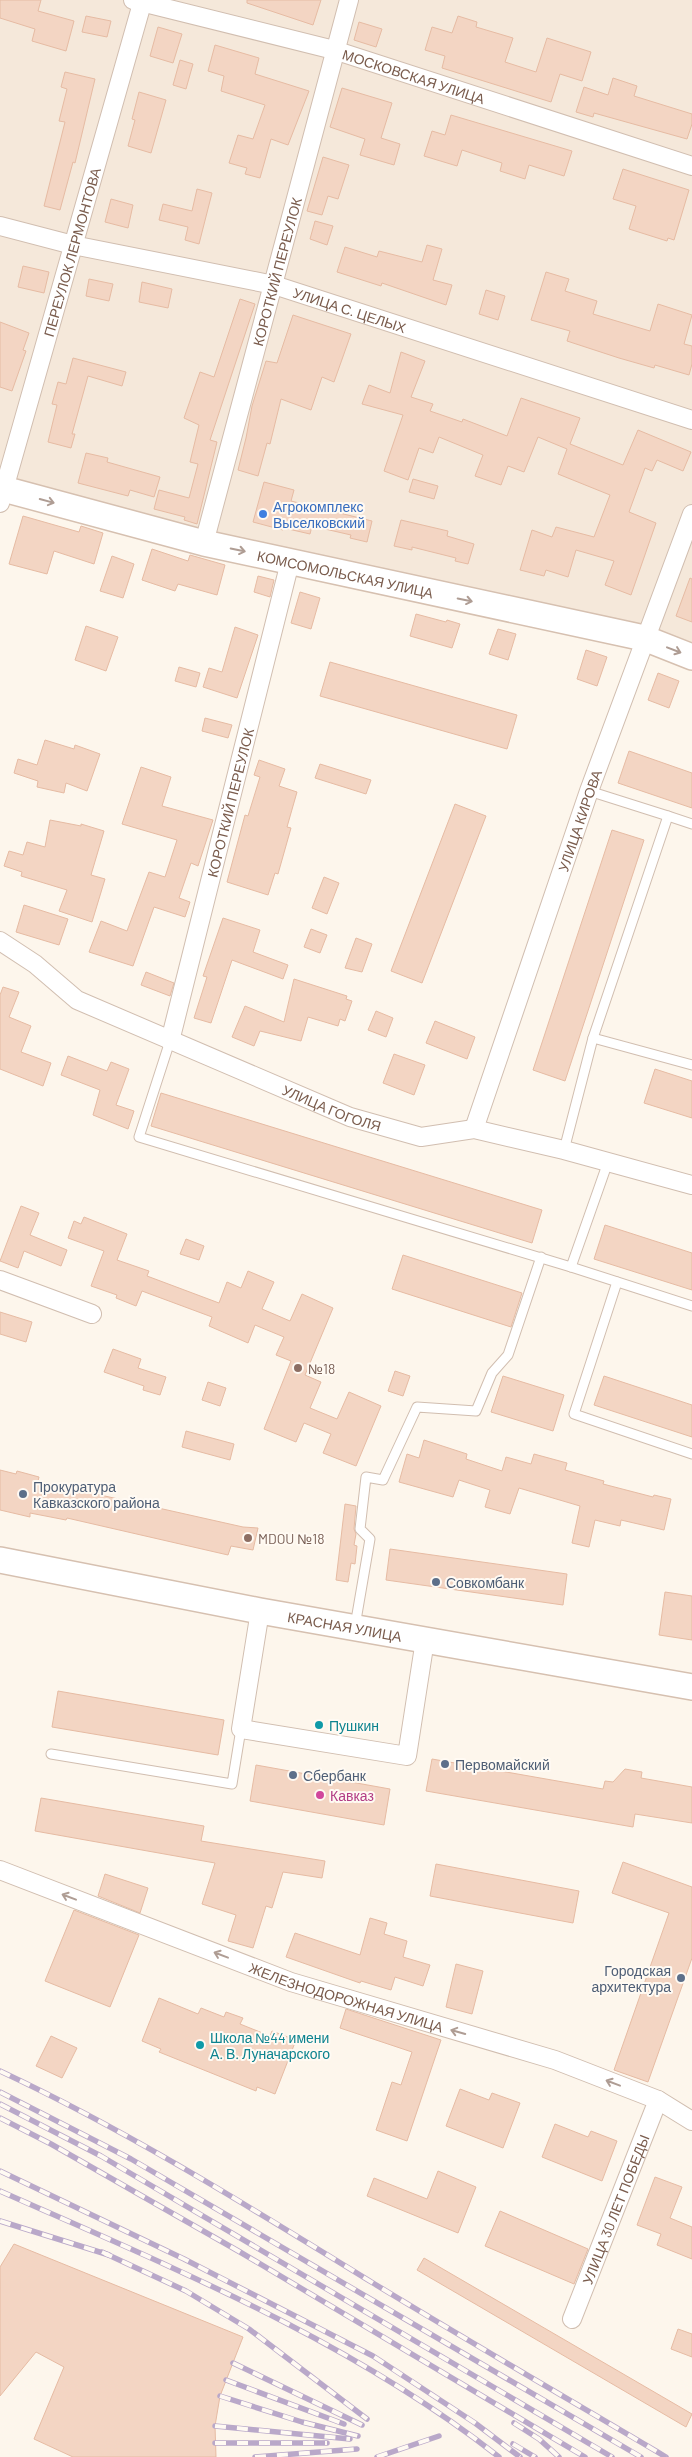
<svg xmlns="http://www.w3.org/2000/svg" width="692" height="2457" font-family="Barlow,sans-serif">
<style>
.residential{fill:#f5e8da}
.building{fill:#f3d5c3;stroke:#e6bba3}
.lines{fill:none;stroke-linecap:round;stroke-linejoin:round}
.lane-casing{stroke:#d1beb0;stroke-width:11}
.street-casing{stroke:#d1beb0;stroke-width:20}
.secondary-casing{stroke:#d6c0b0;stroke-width:28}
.lane{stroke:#fff;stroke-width:9}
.street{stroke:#fff;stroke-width:18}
.secondary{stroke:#fff;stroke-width:25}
.rail-casing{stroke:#b9a8c9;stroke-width:5.5}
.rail{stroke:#fffaf3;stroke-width:4;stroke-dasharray:11;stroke-linecap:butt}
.oneway{stroke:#af9d94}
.shop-dot{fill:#3f7fe0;stroke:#fffaf3;stroke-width:2}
.education-dot{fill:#8d6e63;stroke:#fffaf3;stroke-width:2}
.service-dot{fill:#5c6f8a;stroke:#fffaf3;stroke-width:2}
.culture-dot{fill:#0f9aa8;stroke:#fffaf3;stroke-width:2}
.hotel-dot{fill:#d1479c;stroke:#fffaf3;stroke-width:2}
.labels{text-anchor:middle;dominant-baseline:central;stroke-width:4;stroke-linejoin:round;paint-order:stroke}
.street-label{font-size:14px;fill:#7a5c4d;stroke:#fffaf3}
.shop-label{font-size:14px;fill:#366cbe;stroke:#fffaf3;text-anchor:start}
.education-label{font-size:14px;fill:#785e54;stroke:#fffaf3;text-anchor:start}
.service-label{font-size:14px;fill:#4e5e75;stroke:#fffaf3;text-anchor:start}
.culture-label{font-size:14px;fill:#0d838f;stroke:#fffaf3;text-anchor:start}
.hotel-label{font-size:14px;fill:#b23c85;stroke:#fffaf3;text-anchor:start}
</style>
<rect width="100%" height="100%" fill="#fdf6ec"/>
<polygon class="residential" points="0,0 692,0 692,657 0,488"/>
<g class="building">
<polygon points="0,0 41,0 38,11 74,21 66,51 32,41 35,29 0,18"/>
<polygon points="247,0 321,0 313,25 247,3"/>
<polygon points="86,16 111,21 107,37 82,32"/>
<polygon points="458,16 477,22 476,27 513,38 505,62 536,72 547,38 591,52 582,81 560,74 551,102 442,68 445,56 425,50 432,27 452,33"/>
<polygon points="359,22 382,29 376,47 354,40"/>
<polygon points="158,27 182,34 173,63 150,56"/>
<polygon points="215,45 259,58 255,74 309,91 288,145 271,139 260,178 245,174 247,168 229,163 238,135 253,139 265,105 221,91 224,76 208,71"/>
<polygon points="180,60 193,64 186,89 173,85"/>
<polygon points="65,72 95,79 75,163 73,162 60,210 44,206 65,122 59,121 67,89 61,87"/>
<polygon points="613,78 637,86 634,96 692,114 692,124 687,139 594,113 593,117 576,112 584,87 608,95"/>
<polygon points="342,88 392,103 381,138 400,144 394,165 360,155 365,139 330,127"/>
<polygon points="139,92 166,100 151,153 128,146 135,120 132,119"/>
<polygon points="451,115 572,151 564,176 529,165 525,179 500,171 502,163 462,150 457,166 424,156 432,131 445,135"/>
<polygon points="323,157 349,165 338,199 328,196 322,215 307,211"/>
<polygon points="623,169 689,190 674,240 668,238 667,241 629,229 636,206 613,199"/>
<polygon points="197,189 212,193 199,244 185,240 188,227 159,220 163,204 192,211"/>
<polygon points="111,199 133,205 128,228 105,222"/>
<polygon points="315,221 333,226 327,245 310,239"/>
<polygon points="427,245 442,249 433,280 452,285 446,305 382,283 381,286 337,272 345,247 377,257 379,251 422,262"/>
<polygon points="23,266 49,272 44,293 18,287"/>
<polygon points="546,272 569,279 565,291 597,301 593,314 650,331 658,304 692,315 684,344 692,346 692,364 689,375 655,365 654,368 619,358 567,341 570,331 531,320"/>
<polygon points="89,279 113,284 109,301 86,296"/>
<polygon points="142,282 172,289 168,308 139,302"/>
<polygon points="486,290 505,296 498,320 479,314"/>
<polygon points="240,299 255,304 210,440 217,442 197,524 184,520 185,517 154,509 159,490 189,498 198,464 190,462 199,425 184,418 200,372 214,377"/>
<polygon points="293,315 351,334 334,382 322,377 311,410 281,399 270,444 267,443 258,476 238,470 246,438 252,406 266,361 277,363"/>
<polygon points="0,322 29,333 23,350 26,351 12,391 0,387"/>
<polygon points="401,352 425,361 411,397 433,404 430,411 462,422 463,419 507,436 521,398 580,418 570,444 623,465 638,430 691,452 683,471 657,460 652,471 645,468 629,512 656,523 631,595 605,585 614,561 576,550 568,577 546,570 544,576 520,570 532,530 552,537 556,527 594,537 610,495 558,474 567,449 538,437 524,472 508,466 501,485 475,476 483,455 439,437 433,453 419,448 408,480 384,471 403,415 362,404 369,385 390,393"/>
<polygon points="73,358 126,372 122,386 88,376 72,434 75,434 71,448 48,442 57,405 52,404 58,382 66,384"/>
<polygon points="86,453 108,458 107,462 160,477 154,497 130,490 128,496 78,483"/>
<polygon points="413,479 438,486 434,499 409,492"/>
<polygon points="264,482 294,490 291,501 372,521 367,542 350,538 351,535 312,526 310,534 284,528 283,530 253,522"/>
<polygon points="23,516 79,532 81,526 103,533 94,564 54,551 47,574 9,564"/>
<polygon points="401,520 448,531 447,536 474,544 468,564 455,561 456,558 412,547 412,550 394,546"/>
<polygon points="152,549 188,561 190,555 225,565 217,595 178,584 175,591 142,580"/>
<polygon points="112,556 134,564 123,598 100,591"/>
<polygon points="258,576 274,580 270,597 254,592"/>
<polygon points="690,578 692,579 692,622 676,616"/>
<polygon points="300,592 320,598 311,629 291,623"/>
<polygon points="416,614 446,622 447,620 460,624 452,648 410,636"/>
<polygon points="86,626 118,637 106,671 75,660"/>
<polygon points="235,627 258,635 237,698 203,687 209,668 222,672"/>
<polygon points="498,629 516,634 508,660 489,654"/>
<polygon points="586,650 607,657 597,686 577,679"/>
<polygon points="330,662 517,715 507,749 320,696"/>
<polygon points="179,667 200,673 196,687 175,681"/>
<polygon points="658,673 679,681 669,708 648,700"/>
<polygon points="205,718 232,725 228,738 202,731"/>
<polygon points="45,740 74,749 75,745 100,754 87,791 66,783 64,793 37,787 38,781 14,773 18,759 37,765"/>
<polygon points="629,751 692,773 692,808 618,783"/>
<polygon points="259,760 285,769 279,786 297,792 287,827 291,828 278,874 275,873 268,895 227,882 245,815 248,816 260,777 254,775"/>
<polygon points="320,764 371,780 366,794 315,778"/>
<polygon points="141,767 171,777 162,806 213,820 198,866 191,863 179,898 190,902 185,917 154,907 133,966 89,952 101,921 127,931 149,872 165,877 177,840 122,824"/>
<polygon points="455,804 486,816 422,983 391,971"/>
<polygon points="50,820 81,826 81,824 104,831 91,875 105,879 92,922 59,911 67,890 21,876 22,872 4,866 9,851 23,855 27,842 45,847"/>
<polygon points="612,830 644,840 565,1081 533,1070"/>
<polygon points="324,877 339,883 327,914 312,908"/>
<polygon points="24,905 68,919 59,945 16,932"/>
<polygon points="223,918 260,930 253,952 288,965 283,979 232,960 211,1023 194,1018 207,977 203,976"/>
<polygon points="311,929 327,935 320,953 304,947"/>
<polygon points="356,938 372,944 362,972 345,968"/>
<polygon points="146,972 174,983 170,996 141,985"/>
<polygon points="294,979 347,996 346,999 352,1001 345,1021 340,1019 338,1026 308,1017 301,1041 260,1031 254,1046 232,1037 245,1006 284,1022"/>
<polygon points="3,987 19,992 9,1017 31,1026 21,1052 51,1063 43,1086 0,1069 0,995"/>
<polygon points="376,1011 393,1018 386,1037 368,1030"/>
<polygon points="435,1021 475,1037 467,1059 426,1043"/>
<polygon points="394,1054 425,1065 414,1095 383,1083"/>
<polygon points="68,1056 107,1071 111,1062 129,1069 116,1105 134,1111 128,1129 93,1115 100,1090 61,1075"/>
<polygon points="655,1069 692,1081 692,1118 644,1103"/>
<polygon points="161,1093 542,1210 532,1243 151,1126"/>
<polygon points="21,1206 39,1213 30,1235 67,1250 61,1266 24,1251 18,1268 0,1261"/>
<polygon points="84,1217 127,1234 117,1260 149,1271 147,1276 219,1303 227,1282 241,1288 248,1271 274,1282 262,1309 290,1321 302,1294 333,1308 305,1375 321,1382 310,1408 337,1419 349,1392 381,1406 356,1466 323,1453 331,1434 304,1423 296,1442 264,1429 291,1361 276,1355 284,1337 255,1325 248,1343 209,1326 212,1317 142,1291 136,1306 116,1298 117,1295 91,1286 104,1251 68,1238 74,1221 81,1224"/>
<polygon points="605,1225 692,1253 692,1290 594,1259"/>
<polygon points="186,1239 204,1246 199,1260 180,1254"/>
<polygon points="403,1255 522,1293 511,1327 392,1289"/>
<polygon points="0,1312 32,1322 26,1342 0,1334"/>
<polygon points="113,1349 141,1359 138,1368 166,1377 160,1395 143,1390 144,1386 104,1372"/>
<polygon points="395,1371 410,1376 403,1396 388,1391"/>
<polygon points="503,1376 564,1395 553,1431 491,1412"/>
<polygon points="604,1376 692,1405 692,1437 594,1405"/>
<polygon points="208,1382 226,1388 220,1406 202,1400"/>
<polygon points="186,1431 234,1444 230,1460 182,1447"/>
<polygon points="424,1440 467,1454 466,1459 502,1471 506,1457 531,1464 534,1454 567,1463 565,1470 604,1481 603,1484 653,1497 654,1495 671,1499 664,1530 621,1520 620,1526 595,1520 589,1547 572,1543 580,1506 519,1488 510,1514 485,1507 490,1490 459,1480 453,1497 399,1482 407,1454 419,1458"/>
<polygon points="0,1470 16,1474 17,1471 39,1477 38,1481 243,1527 258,1528 253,1550 231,1546 228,1555 67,1518 66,1520 30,1513 30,1517 0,1510"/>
<polygon points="345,1504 356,1506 354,1529 356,1534 354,1545 357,1546 355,1564 351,1563 348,1582 336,1580"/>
<polygon points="390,1549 567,1574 563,1605 386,1580"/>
<polygon points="665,1592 692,1596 692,1640 659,1635"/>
<polygon points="58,1691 224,1720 218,1755 52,1727"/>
<polygon points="432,1759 603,1789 605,1781 613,1782 625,1769 642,1772 641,1778 692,1787 692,1823 635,1814 633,1827 426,1791"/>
<polygon points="256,1765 390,1789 384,1825 250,1801"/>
<polygon points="41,1798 204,1826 201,1841 325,1861 322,1878 283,1872 272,1908 266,1906 253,1948 228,1941 236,1915 202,1904 215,1863 35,1831"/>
<polygon points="623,1862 692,1887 692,1958 648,2082 614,2070 669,1913 612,1893"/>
<polygon points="436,1864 579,1891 573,1923 430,1896"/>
<polygon points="105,1874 148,1888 140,1913 98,1896"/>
<polygon points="74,1910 139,1935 110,2007 45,1981"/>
<polygon points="370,1918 387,1923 384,1934 407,1941 403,1957 430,1965 423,1986 395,1977 391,1990 361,1981 360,1983 286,1957 295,1933 360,1955"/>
<polygon points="456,1964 483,1971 472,2014 446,2007"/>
<polygon points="159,1998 198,2014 201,2008 224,2017 226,2012 243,2018 240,2024 270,2036 272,2031 296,2040 275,2094 257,2087 256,2091 159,2052 161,2049 142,2041"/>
<polygon points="346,2009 441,2040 407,2141 376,2130 392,2082 401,2085 412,2052 340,2028"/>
<polygon points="51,2036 77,2048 62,2078 36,2066"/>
<polygon points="460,2089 489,2100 492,2093 520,2103 503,2148 446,2126"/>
<polygon points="555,2124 588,2137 591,2131 617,2141 602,2181 542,2157"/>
<polygon points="438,2171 476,2187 458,2233 367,2196 374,2178 427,2199"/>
<polygon points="655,2177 682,2187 670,2218 692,2227 692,2259 657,2245 661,2234 637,2225"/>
<polygon points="500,2211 588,2249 574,2284 485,2246"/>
<polygon points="14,2244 243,2337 220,2396 215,2426 216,2457 73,2457 34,2439 64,2367 36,2352 0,2396 0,2267"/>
<polygon points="424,2258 692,2414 686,2427 417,2270"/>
<polygon points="678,2329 692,2334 692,2357 671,2349"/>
</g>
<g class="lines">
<defs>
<g id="lane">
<polyline points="589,791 668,816"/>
<polyline points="593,1038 692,1065"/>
<polyline points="170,1041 139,1137 571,1267 692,1306"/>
<polyline points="564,1150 593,1038 668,816 692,824"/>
<polyline points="571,1267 608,1162"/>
<polyline points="617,1282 574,1414 692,1454"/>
<polyline points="355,1626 370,1539 360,1529 366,1477 383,1480 417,1407 476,1411 492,1373 508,1355 541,1257"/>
<polyline points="51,1754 232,1784 241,1729"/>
</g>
<g id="street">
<path id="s1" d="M133,0L334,50L692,166"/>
<path id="s2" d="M0,226L73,245L274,285L692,420"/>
<path id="s3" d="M0,503L143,0"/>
<path id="s4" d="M204,543L349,0"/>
<path id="s5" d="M0,941L35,964L77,1000L350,1117L421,1137L474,1129L564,1150L692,1185"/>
<path id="s6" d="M170,1041L290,562"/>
<path id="s7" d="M474,1129L589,791L692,514"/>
<polyline points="0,1280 92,1314"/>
<polyline points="260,1611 241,1729 407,1756 425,1640"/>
<path id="s8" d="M0,1870L291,1982L555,2060L658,2100L692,2121"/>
<path id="s9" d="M572,2319L658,2100"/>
</g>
<g id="secondary">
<path id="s10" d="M0,488L204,543L644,638L692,657"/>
<path id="s11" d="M0,1560L260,1611L692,1687"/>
</g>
</defs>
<use href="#lane" class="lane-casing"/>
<use href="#street" class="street-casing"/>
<use href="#secondary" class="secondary-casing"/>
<use href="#lane" class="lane"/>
<use href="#street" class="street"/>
<use href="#secondary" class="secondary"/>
<defs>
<g id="rail">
<path d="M0,2071C130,2132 251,2208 373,2283C470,2342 568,2399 666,2457"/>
<polyline points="0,2092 131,2159 641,2457"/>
<polyline points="0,2104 101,2156 612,2457"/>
<polyline points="0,2118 51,2144 240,2252 585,2457"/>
<polyline points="0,2171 184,2259 373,2356 475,2423 520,2457"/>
<path d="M0,2191C171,2267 350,2340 499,2457"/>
<polyline points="0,2221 109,2255"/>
<polyline points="102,2252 186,2291 249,2329 367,2419"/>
<polyline points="233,2363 362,2425"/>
<polyline points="226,2380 344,2424"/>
<polyline points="220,2396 302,2422 358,2436"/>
<polyline points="514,2423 539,2439 559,2457"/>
<polyline points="215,2426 350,2439"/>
<polyline points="215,2443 327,2443"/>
<polyline points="513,2444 535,2457"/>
<polyline points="255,2457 357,2449"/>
<polyline points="377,2457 439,2436"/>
</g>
</defs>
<use href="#rail" class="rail-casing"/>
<use href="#rail" class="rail"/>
</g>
<defs><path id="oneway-shaft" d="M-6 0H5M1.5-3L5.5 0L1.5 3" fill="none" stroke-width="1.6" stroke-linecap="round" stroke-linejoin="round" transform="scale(1.25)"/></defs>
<g class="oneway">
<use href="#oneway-shaft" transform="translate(47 501) rotate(15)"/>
<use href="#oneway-shaft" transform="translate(238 550) rotate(12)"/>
<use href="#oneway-shaft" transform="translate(465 600) rotate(12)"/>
<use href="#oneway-shaft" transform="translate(674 650) rotate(21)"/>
<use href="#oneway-shaft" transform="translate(69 1897) rotate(-159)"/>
<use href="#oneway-shaft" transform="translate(221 1955) rotate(-159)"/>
<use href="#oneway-shaft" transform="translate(458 2032) rotate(-164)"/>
<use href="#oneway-shaft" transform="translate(613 2083) rotate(-159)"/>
</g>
<circle class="shop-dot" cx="263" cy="514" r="5"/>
<g class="education-dot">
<circle cx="298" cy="1368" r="5"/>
<circle cx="248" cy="1538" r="5"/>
</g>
<g class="service-dot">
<circle cx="23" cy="1494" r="5"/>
<circle cx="436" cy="1582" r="5"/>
<circle cx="445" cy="1764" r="5"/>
<circle cx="293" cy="1775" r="5"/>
<circle cx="681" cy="1978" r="5"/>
</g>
<g class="culture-dot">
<circle cx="319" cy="1725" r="5"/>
<circle cx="200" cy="2045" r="5"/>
</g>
<circle class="hotel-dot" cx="320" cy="1795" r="5"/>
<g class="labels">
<g class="street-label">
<text stroke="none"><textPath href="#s1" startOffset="291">МОСКОВСКАЯ УЛИЦА</textPath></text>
<text stroke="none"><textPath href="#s3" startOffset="261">ПЕРЕУЛОК ЛЕРМОНТОВА</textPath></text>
<text stroke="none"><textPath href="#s4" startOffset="281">КОРОТКИЙ ПЕРЕУЛОК</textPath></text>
<text stroke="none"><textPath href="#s2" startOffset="360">УЛИЦА С. ЦЕЛЫХ</textPath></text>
<text stroke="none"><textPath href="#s10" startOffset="356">КОМСОМОЛЬСКАЯ УЛИЦА</textPath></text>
<text stroke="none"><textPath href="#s6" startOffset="246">КОРОТКИЙ ПЕРЕУЛОК</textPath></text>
<text stroke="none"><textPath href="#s7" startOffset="326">УЛИЦА КИРОВА</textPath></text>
<text stroke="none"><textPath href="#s5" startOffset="374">УЛИЦА ГОГОЛЯ</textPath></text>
<text stroke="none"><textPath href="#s11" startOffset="351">КРАСНАЯ УЛИЦА</textPath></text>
<text stroke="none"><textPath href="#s8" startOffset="369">ЖЕЛЕЗНОДОРОЖНАЯ УЛИЦА</textPath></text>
<text stroke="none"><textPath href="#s9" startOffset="118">УЛИЦА 30 ЛЕТ ПОБЕДЫ</textPath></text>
</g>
<g class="shop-label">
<text x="273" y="506">Агрокомплекс<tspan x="273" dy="16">Выселковский</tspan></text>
</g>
<g class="education-label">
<text x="308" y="1368">№18</text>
<text x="258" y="1538">MDOU №18</text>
</g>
<g class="service-label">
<text x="33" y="1486">Прокуратура<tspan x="33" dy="16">Кавказского района</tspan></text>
<text x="446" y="1582">Совкомбанк</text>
<text x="455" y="1764">Первомайский</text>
<text x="303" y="1775">Сбербанк</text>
<text x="671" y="1970" text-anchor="end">Городская<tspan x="671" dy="16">архитектура</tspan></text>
</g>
<g class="culture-label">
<text x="329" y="1725">Пушкин</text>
<text x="210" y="2037">Школа №44 имени<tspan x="210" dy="16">А. В. Луначарского</tspan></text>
</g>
<g class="hotel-label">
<text x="330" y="1795">Кавказ</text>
</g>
</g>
</svg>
